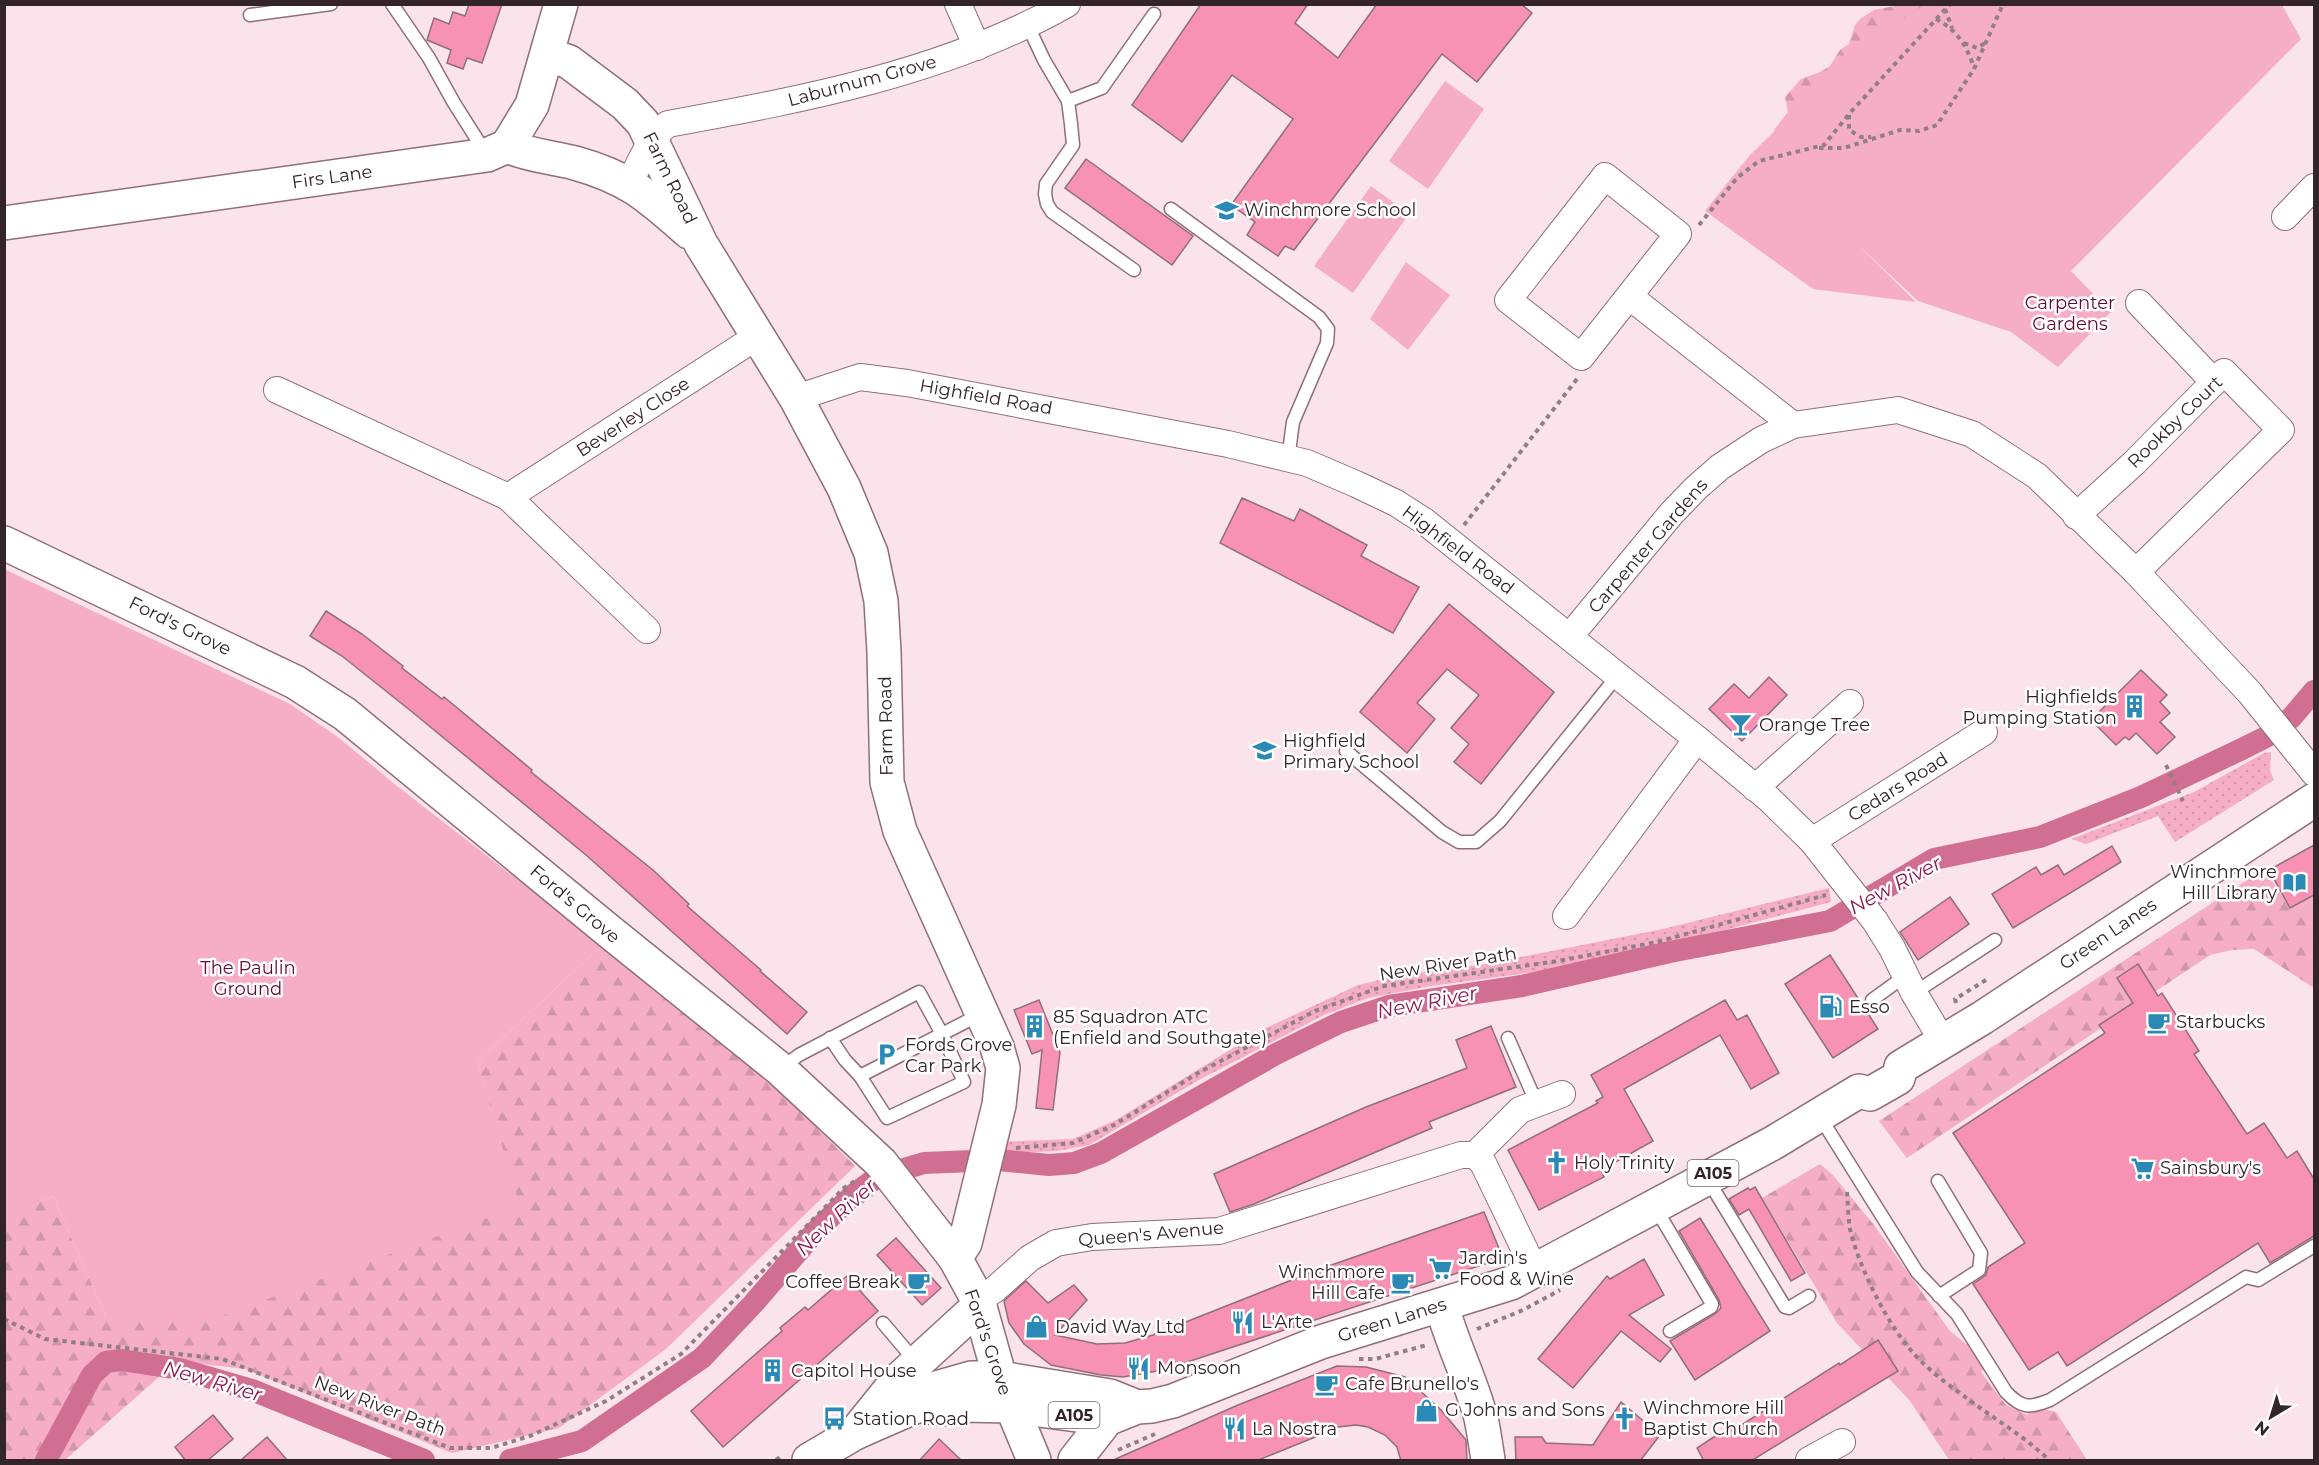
<svg xmlns="http://www.w3.org/2000/svg" width="2319" height="1465" font-family="Montserrat,sans-serif">
<style>
.grass{fill:url(#grass-dots)}
.forest{fill:url(#forest-firs)}
.green{fill:#f5aec5}
.lines{fill:none;stroke-linecap:round;stroke-linejoin:round}
.canal{stroke:#d16f92;stroke-width:22}
.building{fill:#f792b5;stroke:#906f79;stroke-width:1.5}
.lane-casing{stroke:#906f79;stroke-width:15}
.street-casing{stroke:#906f79;stroke-width:28}
.secondary-casing{stroke:#906f79;stroke-width:36}
.primary-casing{stroke:#906f79;stroke-width:36}
.path{stroke:#917f84;stroke-width:4;stroke-dasharray:4.5 4.5;stroke-linecap:butt}
.lane{stroke:#fff;stroke-width:12}
.street{stroke:#fff;stroke-width:26}
.secondary{stroke:#fff;stroke-width:33}
.primary{stroke:#fff;stroke-width:33}
.labels{text-anchor:middle;dominant-baseline:central;stroke-width:5;stroke-linejoin:round;paint-order:stroke}
.shield{fill:#fff;stroke:#706668;stroke-width:1.5}
.shield-label{font-size:16px;font-weight:bold;fill:#322428}
.street-label{font-size:18px;fill:#322428;stroke:#fff}
.poi-label{font-size:18px;fill:#322428;stroke:#fff;text-anchor:start}
.park-label{font-size:18px;fill:#650a36;stroke:#fff}
.water-label{font-size:20px;font-style:italic;fill:#8e174f;stroke:#fff}
</style>
<defs>
<pattern id="grass-dots" width="8" height="8" patternUnits="userSpaceOnUse" patternTransform="scale(1.5)"><rect width="8" height="8" fill="#f5aec5"/><path d="M2 2h.1M6 6h.1" fill="none" stroke="#d296a9" stroke-width="1.8" stroke-linecap="round"/></pattern>
<pattern id="forest-firs" width="22" height="20" patternUnits="userSpaceOnUse" patternTransform="scale(1.5)"><rect width="22" height="20" fill="#f5aec5"/><path d="M5 1l3.5 6h-7zM16 11l3.5 6h-7z" fill="#d296a9"/></pattern>
</defs>
<rect width="100%" height="100%" fill="#fae3ea"/>
<g class="grass">
<polygon points="2271,752 2270,771 2274,780 2175,842 2158,816 2086,844 2071,839 2194,792 2264,753"/>
<polygon points="1829,888 1831,902 1626,956 1535,972 1431,986 1368,998 1324,1015 1199,1080 1089,1145 1057,1151 998,1154 998,1142 1073,1139 1116,1120 1264,1029 1358,985 1401,975 1486,964 1663,929"/>
</g>
<g class="forest">
<polygon points="1900,5 1998,5 1773,131 1788,112 1785,97 1801,79 1820,72 1830,66 1840,50 1849,44 1855,25 1860,19 1874,10"/>
<polygon points="2264,869 2290,908 2314,895 2314,988 2254,949 2232,950 2210,955 1907,1158 1879,1121"/>
<polygon points="602,945 770,1081 855,1166 666,1349 559,1428 452,1453 245,1369 177,1361 65,1460 5,1460 4,1218 53,1196 106,1316 519,1206 477,1062"/>
<polygon points="1820,1164 1832,1174 1874,1225 1950,1331 1989,1363 1981,1372 2006,1405 2027,1415 2034,1407 2056,1412 2087,1460 1949,1460 1910,1401 1837,1323 1762,1198"/>
</g>
<g class="green">
<polygon points="1923,5 2282,5 2301,39 2071,271 2111,312 2058,367 2011,332 1918,301 1858,245 1916,302 1813,289 1705,211 1750,155 1848,59"/>
<polygon points="1445,81 1484,109 1428,189 1389,161"/>
<polygon points="1371,186 1409,214 1353,293 1314,266"/>
<polygon points="1406,262 1450,295 1408,350 1370,319"/>
<polygon points="4,569 290,704 339,738 397,786 602,945 477,1062 520,1206 200,1324 106,1316 53,1196 5,1218"/>
</g>
<g class="lines">
<g class="canal">
<polyline points="46,1460 92,1375 106,1362 121,1360 180,1369 252,1390 424,1460"/>
<polyline points="510,1460 582,1441 702,1358 753,1304 815,1232 853,1195 877,1177 924,1163 998,1160 1049,1165 1074,1163 1101,1153 1276,1054 1341,1022 1389,1006 1522,986 1670,952 1830,921 1934,859 2040,837 2141,797 2242,749 2266,737 2291,718 2314,691"/>
</g>
</g>
<g class="building">
<polygon points="469,4 502,4 482,63 467,58 463,69 447,63 451,50 427,40 434,18 449,24 453,12 465,16"/>
<polygon points="1201,4 1308,4 1295,23 1338,58 1377,4 1521,4 1532,13 1477,82 1442,54 1294,250 1285,246 1278,256 1247,235 1255,222 1231,205 1293,119 1232,75 1182,142 1132,105"/>
<polygon points="1086,159 1193,236 1172,265 1065,188"/>
<polygon points="1242,498 1294,521 1300,509 1367,545 1361,556 1419,587 1393,633 1220,543"/>
<polygon points="1449,604 1554,692 1481,784 1454,762 1469,744 1451,728 1479,695 1447,669 1417,703 1435,719 1407,753 1360,712"/>
<polygon points="326,611 362,634 403,666 402,668 442,699 444,697 532,770 531,772 653,870 689,904 687,906 761,970 760,971 807,1012 787,1034 586,855 411,711 342,656 310,636"/>
<polygon points="2141,670 2167,695 2160,702 2170,713 2160,722 2175,737 2157,754 2136,733 2129,740 2125,737 2116,745 2091,720"/>
<polygon points="1769,677 1787,695 1742,741 1709,709 1734,684 1749,698"/>
<polygon points="2314,845 2314,895 2290,908 2269,870"/>
<polygon points="2112,846 2121,862 2013,928 1992,894 2036,867 2041,875 2058,865 2064,875"/>
<polygon points="1950,897 1969,924 1918,960 1900,932"/>
<polygon points="1830,955 1878,1029 1833,1058 1785,984"/>
<polygon points="2138,964 2158,996 2162,993 2199,1051 2194,1054 2247,1134 2264,1123 2287,1158 2297,1151 2314,1179 2314,1236 2270,1263 2258,1243 2067,1366 2058,1352 2029,1370 1973,1284 1986,1275 1988,1267 2025,1243 1953,1133 2105,1033 2099,1025 2133,1003 2117,978"/>
<polygon points="1039,1000 1060,1052 1053,1110 1036,1108 1042,1050 1032,1054 1014,1010"/>
<polygon points="1725,1000 1737,1020 1747,1015 1779,1073 1751,1089 1720,1035 1624,1089 1653,1141 1601,1170 1604,1177 1539,1210 1508,1150 1598,1103 1596,1101 1603,1097 1591,1075"/>
<polygon points="1491,1026 1516,1087 1429,1122 1432,1128 1254,1204 1230,1212 1214,1174 1366,1107 1467,1068 1456,1040"/>
<polygon points="1755,1187 1805,1273 1791,1281 1749,1209 1739,1215 1729,1199 1748,1188 1750,1190"/>
<polygon points="1484,1212 1503,1258 1163,1370 1123,1377 1101,1375 1051,1365 1024,1344 1009,1323 1004,1301 1026,1281 1048,1303 1074,1285 1087,1300 1055,1335 1097,1344 1125,1343 1153,1335 1317,1270"/>
<polygon points="1700,1218 1770,1331 1695,1380 1670,1341 1715,1314 1721,1308 1719,1300 1679,1231"/>
<polygon points="896,1238 941,1288 922,1305 877,1255"/>
<polygon points="1644,1259 1664,1295 1629,1315 1671,1349 1660,1362 1621,1331 1573,1388 1538,1359 1607,1276 1610,1279"/>
<polygon points="847,1276 878,1311 723,1447 691,1411 782,1331 780,1328 805,1307 808,1310"/>
<polygon points="1878,1340 1898,1371 1751,1461 1704,1461 1697,1448 1729,1427 1732,1431 1839,1363 1840,1365"/>
<polygon points="1337,1366 1366,1367 1405,1377 1441,1410 1466,1440 1467,1461 1401,1461 1397,1447 1385,1435 1368,1427 1356,1425 1329,1428 1330,1431 1256,1461 1111,1461 1238,1405"/>
<polygon points="1621,1402 1660,1435 1640,1461 1516,1461 1515,1437 1542,1437 1546,1443 1593,1445"/>
<polygon points="213,1415 233,1439 207,1461 186,1461 175,1447"/>
<polygon points="267,1437 288,1461 240,1461"/>
<polygon points="939,1439 962,1461 919,1461"/>
</g>
<g class="lines">
<defs>
<g id="lane">
<polyline points="392,4 429,58 454,103 485,152"/>
<polyline points="250,15 331,4"/>
<polyline points="1028,26 1044,60 1068,101 1071,124 1073,145 1046,184 1045,194 1047,204 1052,212 1134,270"/>
<polyline points="1068,101 1102,88 1154,14"/>
<polyline points="1171,209 1319,317 1328,329 1327,343 1293,422 1288,459"/>
<polyline points="1346,751 1442,832 1459,842 1476,842 1500,821 1618,675"/>
<polyline points="1914,993 1995,940"/>
<polyline points="1872,1000 1905,976"/>
<polyline points="830,1038 845,1060 860,1076 981,1014"/>
<polyline points="1508,1038 1537,1104"/>
<polyline points="781,1068 799,1055 919,992 942,1034 964,1082 887,1118 860,1076"/>
<path d="M1820,1117L1917,1272L1957,1314L2006,1392C2022,1409 2030,1408 2050,1400L2246,1277L2258,1280L2314,1246"/>
<polyline points="1708,1180 1785,1307 1789,1308 1809,1296"/>
<polyline points="1938,1181 1981,1253 1979,1270 1939,1296"/>
<polyline points="1655,1207 1712,1304 1711,1307 1670,1331"/>
<polyline points="883,1323 916,1362"/>
</g>
<g id="street">
<polyline points="958,4 977,47"/>
<polygon points="1605,176 1678,234 1581,357 1508,300"/>
<path d="M629,183C641,163 648,138 668,124C804,99 945,73 1067,4"/>
<polyline points="2285,217 2314,187"/>
<polyline points="1630,297 1793,425"/>
<polyline points="2139,303 2214,382"/>
<polyline points="277,390 508,497 647,630"/>
<polyline points="796,398 860,377 907,383 1228,444 1307,463 1356,484 1396,503 1424,521 1697,739 1769,799 1812,841 1875,921 1892,948 1914,993 1943,1042"/>
<polyline points="508,497 758,336"/>
<polyline points="2076,516 2134,463 2224,372 2281,430 2136,572"/>
<polyline points="1570,636 1671,514 1696,488 1720,467 1761,440 1793,425 1898,410 1972,434 2037,476 2136,572 2250,693 2314,773"/>
<polyline points="1755,788 1850,703"/>
<polyline points="1812,841 1984,732"/>
<polyline points="1566,916 1697,739"/>
<polyline points="1475,1155 1520,1110 1562,1094"/>
<polyline points="978,1300 994,1290 1030,1258 1056,1243 1092,1237 1219,1231 1461,1155 1475,1155 1483,1163 1535,1271"/>
<polyline points="1809,1460 1842,1442"/>
</g>
<g id="secondary">
<polyline points="547,54 569,62 625,104 643,123 701,244 796,398 844,488 871,553 881,601 884,652 887,782 900,831 997,1047 1003,1068 999,1105 965,1243 955,1258"/>
<path d="M507,146C530,156 552,157 575,163C629,178 648,196 689,232"/>
<polyline points="4,223 487,155 507,146 532,105 561,4"/>
<polyline points="4,543 295,682 345,714 610,932 780,1069 881,1163 955,1258 978,1300 1000,1378 1034,1460"/>
<path d="M1442,1306C1452,1344 1471,1380 1481,1418C1484,1432 1486,1447 1488,1460"/>
<polyline points="855,1433 896,1382 980,1305"/>
<polyline points="1075,1460 1107,1419"/>
</g>
<g id="primary">
<polyline points="919,1405 941,1409 963,1405 1010,1406 1107,1419 1137,1407 1152,1406 1173,1401 1321,1342 1511,1283 1773,1143 1859,1091 1870,1094 1898,1078 1901,1067 1982,1018 2314,800"/>
<polyline points="809,1460 855,1433 919,1405 936,1388 971,1378 1000,1378 1110,1396 1137,1407"/>
</g>
</defs>
<use href="#lane" class="lane-casing"/>
<use href="#street" class="street-casing"/>
<use href="#secondary" class="secondary-casing"/>
<use href="#primary" class="primary-casing"/>
<g class="path">
<polyline points="1945,9 1952,28"/>
<path d="M1936,19C1957,30 1967,46 1974,68"/>
<polyline points="1964,43 1977,48 1987,42"/>
<polyline points="1849,115 1849,130 1861,137 1871,137"/>
<polyline points="1819,148 1844,148 1900,130 1919,131 1937,125 1974,69 2003,4"/>
<polyline points="1699,225 1737,178 1759,161 1824,145 1849,114 1950,4"/>
<polyline points="1464,525 1577,379"/>
<polyline points="2166,765 2183,801"/>
<polyline points="1956,1003 1955,999 1986,980"/>
<polyline points="1016,1148 1073,1143 1114,1125 1198,1073 1315,1011 1384,986 1558,961 1657,942 1826,895"/>
<polyline points="844,1188 857,1205 873,1193"/>
<path d="M1847,1192C1848,1204 1848,1217 1850,1229C1858,1265 1886,1321 1909,1348C1926,1369 1950,1386 1972,1402C1999,1422 2025,1437 2049,1460"/>
<polyline points="4,1319 45,1339 222,1359 450,1448 491,1448 530,1436 606,1401 681,1354 844,1188 858,1179"/>
<polyline points="1477,1329 1523,1310 1560,1290"/>
<polyline points="1359,1359 1375,1359 1427,1345"/>
<polyline points="1118,1450 1155,1434"/>
<polyline points="776,1460 783,1455"/>
</g>
<use href="#lane" class="lane"/>
<use href="#street" class="street"/>
<use href="#secondary" class="secondary"/>
<use href="#primary" class="primary"/>
</g>
<defs>
<symbol id="school-bare" viewBox="-9 -9 18 18"><path d="M0-5L7-2L0 1L-7-2ZM-4 1L0 2.5L4 1V4Q0 6-4 4Z" fill="#2a89b5" stroke="#fff" stroke-width="2.5" paint-order="stroke"/></symbol>
<symbol id="building-bare" viewBox="-9 -9 18 18"><path d="M-4-6H4V6H1V3H-1V6H-4ZM-2.5-4.3h1.7v1.8h-1.7ZM.8-4.3h1.7v1.8H.8ZM-2.5-1h1.7V.8h-1.7ZM.8-1h1.7V.8H.8Z" fill="#2a89b5" stroke="#fff" stroke-width="2.5" paint-order="stroke"/></symbol>
<symbol id="bar-bare" viewBox="-9 -9 18 18"><path d="M-6-5H6L.8 .8V4.5H3.5V6h-7V4.5H-.8V.8Z" fill="#2a89b5" stroke="#fff" stroke-width="2.5" paint-order="stroke"/></symbol>
<symbol id="library-bare" viewBox="-9 -9 18 18"><path d="M-6-4Q-3-5.5-.7-3.5V5Q-3 3-6 4ZM6-4Q3-5.5 .7-3.5V5Q3 3 6 4Z" fill="#2a89b5" stroke="#fff" stroke-width="2.5" paint-order="stroke"/></symbol>
<symbol id="fuel-bare" viewBox="-9 -9 18 18"><path d="M-5.5-6h7V0h2V4h1.3V-2.5L3-4.5l.8-.8L6-3V5H2.5V1h-1V6h-7ZM-4.2-4.7v3.2H.2V-4.7Z" fill="#2a89b5" stroke="#fff" stroke-width="2.5" paint-order="stroke"/></symbol>
<symbol id="cafe-bare" viewBox="-9 -9 18 18"><path d="M-5.5-4.5H6V0H3Q3 3.5 0 3.5H-2.5Q-5.5 3.5-5.5 0ZM3-3.2v2h1.7v-2ZM-6 4.5H4V6H-6Z" fill="#2a89b5" stroke="#fff" stroke-width="2.5" paint-order="stroke"/></symbol>
<symbol id="parking-bare" viewBox="-9 -9 18 18"><path d="M-3.5-5.5H1a3.5 3.5 0 0 1 0 7H-1V5.5H-3.5ZM-1-3.4V-.6H.8a1.4 1.4 0 0 0 0-2.8Z" fill="#2a89b5" stroke="#fff" stroke-width="2.5" paint-order="stroke"/></symbol>
<symbol id="church-bare" viewBox="-9 -9 18 18"><path d="M-1.2-6h2.4v3.5h3.3v2.4h-3.3V6h-2.4V-.1h-3.3v-2.4h3.3Z" fill="#2a89b5" stroke="#fff" stroke-width="2.5" paint-order="stroke"/></symbol>
<symbol id="supermarket-bare" viewBox="-9 -9 18 18"><path d="M-6-5.5h2.5l.6 2H6L4.5 2H-2.5L-4.4-4H-6ZM-1.5 3.2a1.3 1.3 0 1 0 .1 0ZM3 3.2a1.3 1.3 0 1 0 .1 0Z" fill="#2a89b5" stroke="#fff" stroke-width="2.5" paint-order="stroke"/></symbol>
<symbol id="restaurant-bare" viewBox="-9 -9 18 18"><path d="M-5-6h1v4h1v-4h1v4h1v-4h1v5L-1.5 .5V6h-2V.5L-5-1ZM5-6V6H3V1.5H1.5Q1.5-4 5-6Z" fill="#2a89b5" stroke="#fff" stroke-width="2.5" paint-order="stroke"/></symbol>
<symbol id="shop-bare" viewBox="-9 -9 18 18"><path d="M-5-2.5h2.3a2.7 3.5 0 0 1 5.4 0H5L5.5 6h-11ZM-1.5-2.5h3a1.5 2.3 0 0 0-3 0Z" fill="#2a89b5" stroke="#fff" stroke-width="2.5" paint-order="stroke"/></symbol>
<symbol id="bus-bare" viewBox="-9 -9 18 18"><path d="M-5-6H5V4H4V6H2V4H-2V6H-4V4H-5ZM-3.5-4V0h7V-4ZM-3.5 1.2v1.5H-2V1.2ZM2 1.2v1.5H3.5V1.2Z" fill="#2a89b5" stroke="#fff" stroke-width="2.5" paint-order="stroke"/></symbol>
</defs>
<g fill-rule="evenodd">
<use href="#school-bare" x="1210" y="194" width="33" height="33"/>
<use href="#building-bare" x="2118" y="690" width="33" height="33"/>
<use href="#bar-bare" x="1724" y="708" width="33" height="33"/>
<use href="#school-bare" x="1248" y="734" width="33" height="33"/>
<use href="#library-bare" x="2278" y="866" width="33" height="33"/>
<use href="#fuel-bare" x="1814" y="990" width="33" height="33"/>
<use href="#cafe-bare" x="2142" y="1006" width="33" height="33"/>
<use href="#building-bare" x="1018" y="1010" width="33" height="33"/>
<use href="#parking-bare" x="870" y="1038" width="33" height="33"/>
<use href="#church-bare" x="1540" y="1146" width="33" height="33"/>
<use href="#supermarket-bare" x="2126" y="1152" width="33" height="33"/>
<use href="#supermarket-bare" x="1424" y="1252" width="33" height="33"/>
<use href="#cafe-bare" x="902" y="1266" width="33" height="33"/>
<use href="#cafe-bare" x="1386" y="1266" width="33" height="33"/>
<use href="#restaurant-bare" x="1226" y="1306" width="33" height="33"/>
<use href="#shop-bare" x="1020" y="1310" width="33" height="33"/>
<use href="#restaurant-bare" x="1122" y="1352" width="33" height="33"/>
<use href="#building-bare" x="756" y="1354" width="33" height="33"/>
<use href="#cafe-bare" x="1310" y="1368" width="33" height="33"/>
<use href="#shop-bare" x="1410" y="1394" width="33" height="33"/>
<use href="#church-bare" x="1608" y="1402" width="33" height="33"/>
<use href="#bus-bare" x="818" y="1402" width="33" height="33"/>
<use href="#restaurant-bare" x="1218" y="1412" width="33" height="33"/>
</g>
<g class="labels">
<g class="shield">
<rect x="1687.5" y="1160" width="51" height="26" rx="4.5"/>
<rect x="1048.5" y="1402" width="51" height="26" rx="4.5"/>
</g>
<g class="shield-label">
<text x="1713" y="1173">A105</text>
<text x="1074" y="1415">A105</text>
</g>
<g class="street-label">
<text transform="translate(862 81) rotate(-15)">Laburnum Grove</text>
<text transform="translate(332 177) rotate(-8)">Firs Lane</text>
<text transform="translate(670 178) rotate(64)">Farm Road</text>
<text transform="translate(986 397) rotate(10)">Highfield Road</text>
<text transform="translate(633 417) rotate(-33)">Beverley Close</text>
<text transform="translate(2175 422) rotate(-44)">Rookby Court</text>
<text transform="translate(1648 546) rotate(-49)">Carpenter Gardens</text>
<text transform="translate(1458 550) rotate(37)">Highfield Road</text>
<text transform="translate(180 626) rotate(26)">Ford's Grove</text>
<text transform="translate(886 726) rotate(-91)">Farm Road</text>
<text transform="translate(1898 787) rotate(-32)">Cedars Road</text>
<text transform="translate(575 904) rotate(40)">Ford's Grove</text>
<text transform="translate(2108 934) rotate(-34)">Green Lanes</text>
<text transform="translate(1448 964) rotate(-9)">New River Path</text>
<text transform="translate(1151 1234) rotate(-5)">Queen's Avenue</text>
<text transform="translate(1392 1320) rotate(-17)">Green Lanes</text>
<text transform="translate(988 1342) rotate(71)">Ford's Grove</text>
<text transform="translate(380 1406) rotate(21)">New River Path</text>
</g>
<g class="poi-label">
<text x="1244" y="210">Winchmore School</text>
<text x="2117" y="697" text-anchor="end">Highfields<tspan x="2117" dy="21">Pumping Station</tspan></text>
<text x="1759" y="725">Orange Tree</text>
<text x="1283" y="741">Highfield<tspan x="1283" dy="21">Primary School</tspan></text>
<text x="2277" y="872" text-anchor="end">Winchmore<tspan x="2277" dy="21">Hill Library</tspan></text>
<text x="1849" y="1007">Esso</text>
<text x="1053" y="1017">85 Squadron ATC<tspan x="1053" dy="21">(Enfield and Southgate)</tspan></text>
<text x="2176" y="1022">Starbucks</text>
<text x="905" y="1045">Fords Grove<tspan x="905" dy="21">Car Park</tspan></text>
<text x="1574" y="1163">Holy Trinity</text>
<text x="2160" y="1168">Sainsbury's</text>
<text x="1459" y="1258">Jardin's<tspan x="1459" dy="21">Food &amp; Wine</tspan></text>
<text x="1385" y="1272" text-anchor="end">Winchmore<tspan x="1385" dy="21">Hill Cafe</tspan></text>
<text x="900" y="1282" text-anchor="end">Coffee Break</text>
<text x="1261" y="1322">L'Arte</text>
<text x="1055" y="1327">David Way Ltd</text>
<text x="1157" y="1368">Monsoon</text>
<text x="791" y="1371">Capitol House</text>
<text x="1345" y="1384">Cafe Brunello's</text>
<text x="1643" y="1408">Winchmore Hill<tspan x="1643" dy="21">Baptist Church</tspan></text>
<text x="1445" y="1410">G Johns and Sons</text>
<text x="853" y="1419">Station Road</text>
<text x="1252" y="1429">La Nostra</text>
</g>
<g class="park-label">
<text x="2070" y="303">Carpenter<tspan x="2070" dy="21">Gardens</tspan></text>
<text x="248" y="968">The Paulin<tspan x="248" dy="21">Ground</tspan></text>
</g>
<g class="water-label">
<text transform="translate(1895 885) rotate(-28)">New River</text>
<text transform="translate(1427 1002) rotate(-11)">New River</text>
<text transform="translate(836 1217) rotate(-43)">New River</text>
<text transform="translate(213 1381) rotate(16)">New River</text>
</g>
</g>
<rect width="2319" height="1465" fill="none" stroke="#322428" stroke-width="12"/>
<g transform="translate(2271 1417) rotate(218)" stroke="#ffffff" stroke-width="4.5" paint-order="stroke">
<path d="M0-4.5L10 22L0 15L-10 22Z" fill="#322428"/>
<text y="-9" font-size="16" font-weight="bold" text-anchor="middle" fill="#322428">N</text>
</g>
</svg>
